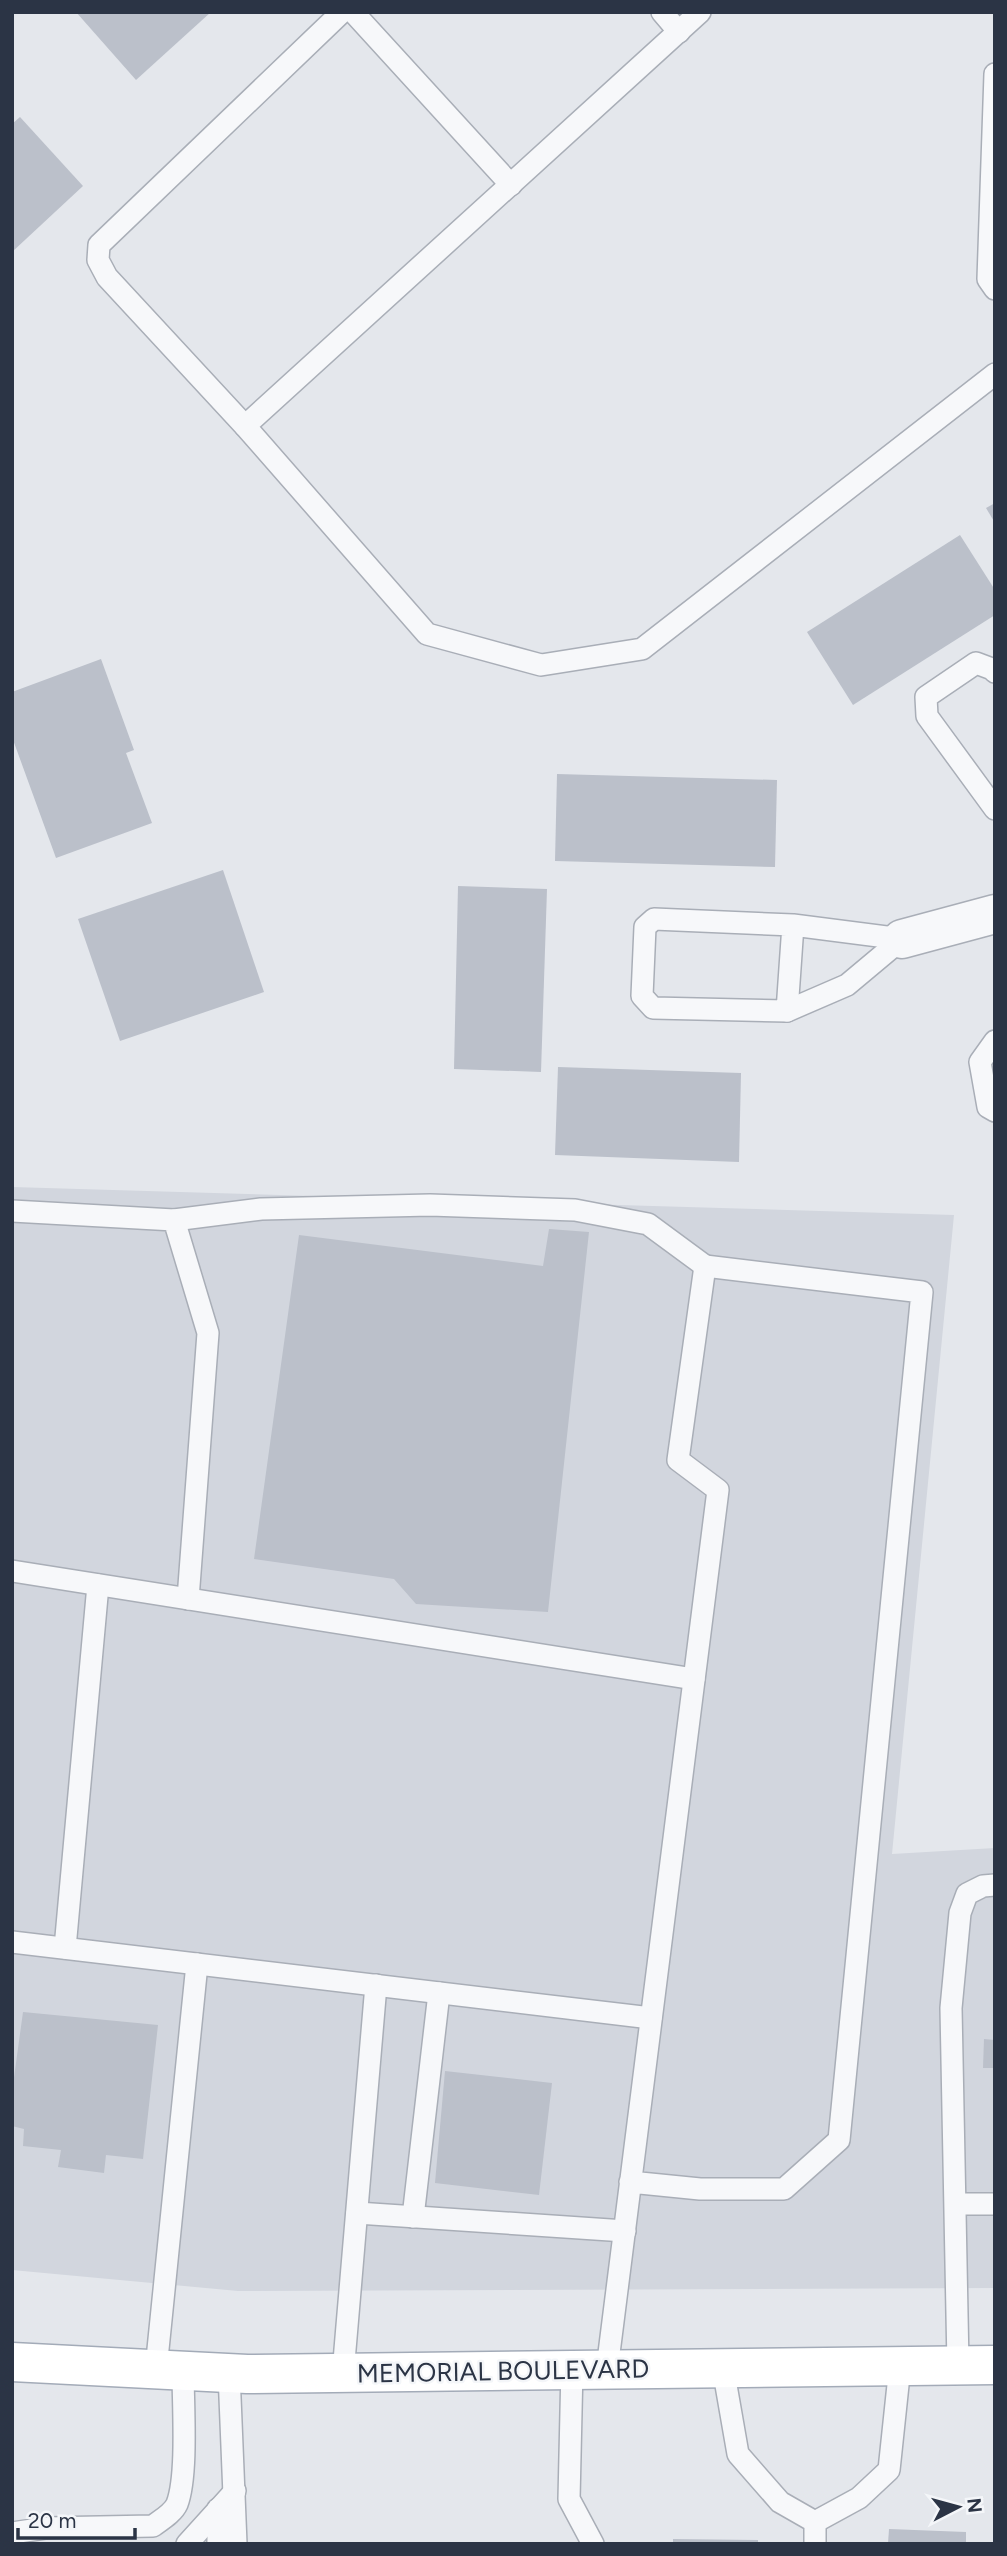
<svg xmlns="http://www.w3.org/2000/svg" width="1007" height="2556" font-family="Figtree,sans-serif">
<style>
.built{fill:#d2d6de}
.building{fill:#bbc0ca}
.lines{fill:none;stroke-linecap:round;stroke-linejoin:round}
.service-casing{stroke:#a9aeb7;stroke-width:24}
.minor-casing{stroke:#a9aeb7;stroke-width:41}
.primary-casing{stroke:#a3abb8;stroke-width:41}
.service{stroke:#f7f8fa;stroke-width:21}
.minor{stroke:#f7f8fa;stroke-width:38}
.primary{stroke:#fff;stroke-width:38}
.labels{text-anchor:middle;dominant-baseline:central;stroke-width:5;stroke-linejoin:round;paint-order:stroke}
.street-label{font-size:26px;fill:#2b3445;stroke:#f4f6f9}
</style>
<rect width="100%" height="100%" fill="#e4e7ec"/>
<polygon class="built" points="12,1187 954,1215 892,1854 995,1848 995,2288 238,2291 12,2270"/>
<g class="building">
<polygon points="76,12 211,12 136,80"/>
<polygon points="20,117 83,186 12,252 12,124"/>
<polygon points="995,503 995,523 986,508"/>
<polygon points="960,535 995,590 995,615 853,705 807,632"/>
<polygon points="101,659 134,750 126,753 152,823 56,858 12,737 12,692"/>
<polygon points="557,774 777,780 775,867 555,861"/>
<polygon points="223,870 264,992 120,1041 78,919"/>
<polygon points="458,886 547,889 541,1072 454,1069"/>
<polygon points="558,1067 741,1073 739,1162 555,1155"/>
<polygon points="549,1229 589,1232 548,1612 416,1604 394,1579 254,1559 299,1235 543,1266"/>
<polygon points="23,2012 158,2025 143,2159 106,2155 104,2173 58,2167 61,2150 23,2146 24,2129 12,2126 12,2092"/>
<polygon points="984,2039 995,2040 995,2068 983,2068"/>
<polygon points="445,2071 552,2083 539,2195 435,2183"/>
<polygon points="889,2529 966,2532 966,2544 888,2544"/>
<polygon points="673,2539 758,2540 758,2544 673,2544"/>
</g>
<g class="lines">
<defs>
<g id="service">
<polyline points="353,12 511,185"/>
<polyline points="662,12 679,32"/>
<polyline points="700,12 245,426 427,634 541,665 642,649 995,374"/>
<polyline points="995,74 988,279 995,289"/>
<polyline points="245,426 107,277 98,260 99,245 342,12"/>
<polyline points="995,672 992,669 976,663 926,697 927,716 995,809"/>
<polyline points="793,925 787,1011 653,1008 642,996 645,927 654,919 793,925 902,939"/>
<polyline points="787,1011 847,985 902,939"/>
<polyline points="995,1041 980,1062 988,1107 995,1111"/>
<polyline points="12,1211 174,1220 208,1333 188,1599"/>
<polyline points="174,1220 261,1209 430,1205 575,1210 648,1224 705,1266"/>
<polyline points="12,1571 694,1679"/>
<polyline points="12,1942 651,2018"/>
<polyline points="65,1948 98,1585"/>
<polyline points="956,2204 995,2204"/>
<polyline points="357,2213 625,2231"/>
<polyline points="413,2217 439,1993"/>
<polyline points="958,2365 951,2008 960,1913 967,1894 983,1886 995,1885"/>
<polyline points="572,2368 569,2499 593,2544"/>
<polyline points="723,2368 738,2454 780,2502 815,2522 815,2544"/>
<polyline points="156,2369 197,1964"/>
<polyline points="607,2369 718,1490 678,1460 705,1266 922,1292 839,2140 784,2189 700,2189 630,2182"/>
<polyline points="229,2373 236,2544"/>
<polyline points="343,2373 376,1985"/>
<polyline points="815,2522 859,2498 889,2470 900,2366"/>
<path d="M12,2533L46,2528L153,2526C161,2520 173,2513 177,2504C188,2475 183,2404 183,2371"/>
<polyline points="187,2544 235,2491"/>
<polyline points="218,2544 218,2509"/>
</g>
<polyline id="minor" points="902,939 995,914"/>
<polyline id="primary" points="12,2362 247,2374 995,2365"/>
</defs>
<use href="#service" class="service-casing"/>
<use href="#minor" class="minor-casing"/>
<use href="#primary" class="primary-casing"/>
<use href="#service" class="service"/>
<use href="#minor" class="minor"/>
<use href="#primary" class="primary"/>
</g>
<g class="labels">
<g class="street-label">
<text transform="translate(503 2371) rotate(-1)">MEMORIAL BOULEVARD</text>
</g>
</g>
<rect width="1007" height="2556" fill="none" stroke="#2b3445" stroke-width="28"/>
<g transform="translate(958 2507) rotate(84)" stroke="#f4f6f9" stroke-width="5" paint-order="stroke">
<path d="M0-5L12 26L0 18L-12 26Z" fill="#2b3445"/>
<text y="-10" font-size="19" font-weight="bold" text-anchor="middle" fill="#2b3445">N</text>
</g>
<path d="M18 2528v10h117v-10" fill="none" stroke="#2b3445" stroke-width="3.5"/>
<text x="28" y="2528" font-size="21" fill="#2b3445" stroke="#f4f6f9" stroke-width="5" paint-order="stroke">20 m</text>
</svg>
